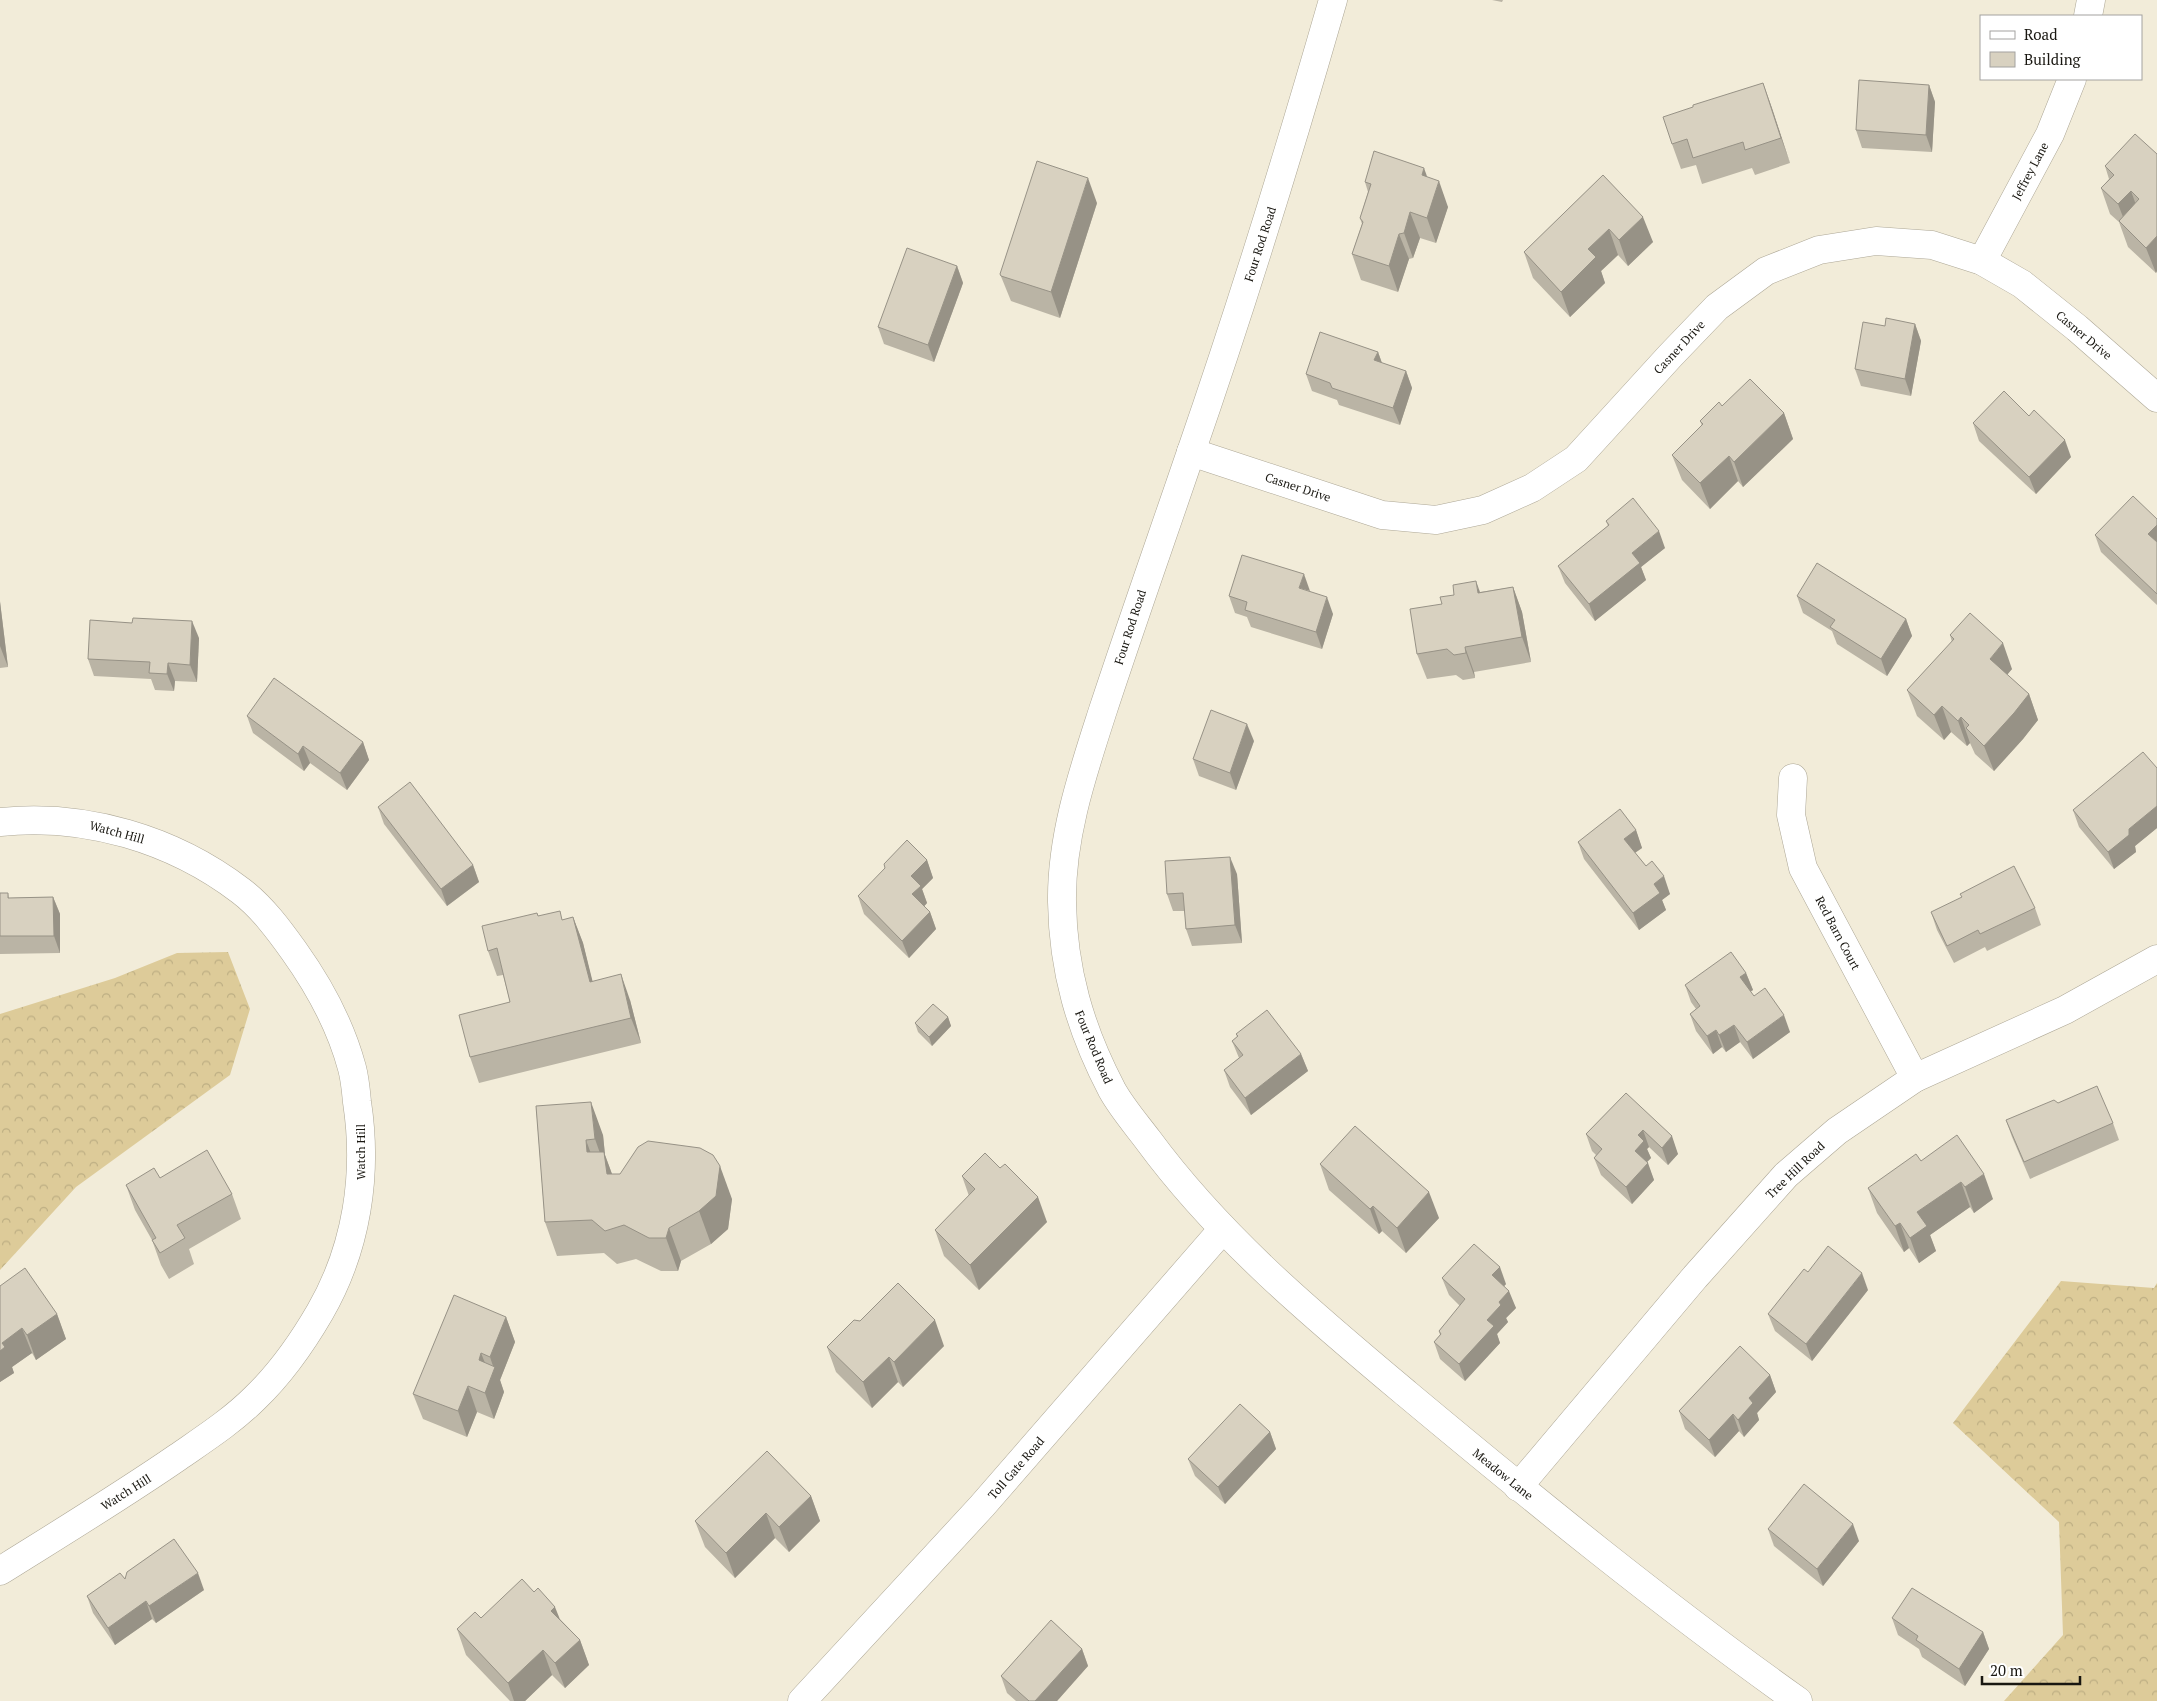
<svg xmlns="http://www.w3.org/2000/svg" width="2157" height="1701" font-family="'PT Serif',serif">
<style>
.forest{fill:url(#forest-crowns)}
.lines{fill:none;stroke-linecap:round;stroke-linejoin:round}
.street-casing{stroke:#ada796;stroke-width:29}
.street{stroke:#fff;stroke-width:28}
.wall{fill:#bab4a5}
.shaded-wall{fill:#979286}
.building{fill:#d8d1c0;stroke:#979286}
.labels{text-anchor:middle;dominant-baseline:central;stroke-width:5;stroke-linejoin:round;paint-order:stroke}
.street-label{font-size:12px;fill:#191711;stroke:#fff}
</style>
<defs>
<pattern id="forest-crowns" width="20" height="18" patternUnits="userSpaceOnUse" patternTransform="scale(1.25)"><rect width="20" height="18" fill="#ddcb99"/><path d="M2 6a3 3 0 1 1 6 0M12 15a3 3 0 1 1 6 0" fill="none" stroke="#bdae83"/></pattern>
</defs>
<rect width="100%" height="100%" fill="#f2ecd9"/>
<g class="forest">
<polygon points="228,952 250,1009 230,1075 76,1187 0,1270 0,1014 115,978 177,953"/>
<polygon points="2061,1281 2154,1288 2157,1283 2157,1701 2004,1701 2063,1635 2059,1522 1953,1423"/>
</g>
<g class="lines">
<defs>
<g id="street">
<path d="M1333,0C1289,153 1242,305 1190,455C1161,540 1131,625 1103,710C1083,772 1061,836 1062,902C1063,970 1080,1029 1112,1090C1122,1108 1136,1124 1148,1140C1220,1238 1315,1317 1407,1394C1534,1500 1663,1605 1798,1701"/>
<polyline points="2088,16 2091,0"/>
<polyline points="1982,261 2050,134 2072,79"/>
<polyline points="1191,452 1382,515 1436,520 1483,510 1532,488 1576,459 1670,356 1717,307 1766,271 1819,250 1876,241 1932,245 1982,261 2022,284 2077,328 2157,398"/>
<polyline points="1793,778 1791,815 1803,868 1915,1078"/>
<path d="M0,822C85,813 173,839 241,891C262,907 279,930 294,951C319,986 341,1027 352,1068C355,1079 356,1091 357,1102C368,1174 357,1248 320,1312C302,1343 281,1373 255,1398C232,1421 204,1439 178,1457C120,1497 59,1534 0,1571"/>
<polyline points="1518,1487 1695,1277 1786,1175 1837,1131 1915,1078 2065,1010 2157,959"/>
<polyline points="802,1701 982,1506 1223,1229"/>
</g>
</defs>
<use href="#street" class="street-casing"/>
<use href="#street" class="street"/>
</g>
<g class="wall">
<polygon points="1492,0 1503,0 1502,2"/>
<polygon points="1763,83 1790,163 1755,175 1752,168 1702,184 1696,165 1681,169 1672,144"/>
<polygon points="1929,85 1935,102 1932,152 1862,148 1856,130"/>
<polygon points="2157,154 2157,271 2156,273 2128,247 2119,222 2110,214 2101,188 2109,179 2105,166"/>
<polygon points="1603,175 1653,242 1628,266 1618,255 1601,271 1605,283 1570,317 1533,278 1524,252"/>
<polygon points="1427,177 1448,207 1436,243 1420,238 1413,258 1409,259 1398,292 1361,280 1352,254 1362,224 1360,218 1368,192 1365,182"/>
<polygon points="1097,203 1060,318 1011,301 1000,274"/>
<polygon points="957,266 963,283 934,362 884,344 878,327"/>
<polygon points="1915,324 1921,341 1911,396 1861,386 1855,369 1885,326"/>
<polygon points="1378,352 1382,363 1406,371 1412,388 1400,425 1339,405 1337,400 1312,391 1306,374"/>
<polygon points="1722,406 1784,413 1793,439 1743,487 1738,481 1710,509 1682,480 1672,455 1702,426 1700,421"/>
<polygon points="1973,423 2071,457 2036,494 1979,441"/>
<polygon points="2157,519 2157,605 2101,552 2095,535"/>
<polygon points="1606,521 1665,548 1641,567 1646,580 1595,621 1565,583 1558,566 1608,526"/>
<polygon points="1513,587 1522,612 1531,662 1474,672 1475,678 1463,680 1456,675 1427,679 1417,654 1442,604 1454,595 1480,592"/>
<polygon points="1310,591 1333,614 1322,649 1251,627 1247,617 1235,613 1229,596"/>
<polygon points="1797,596 1906,619 1912,636 1887,676 1837,644 1832,631 1803,613"/>
<polygon points="0,601 8,667 0,668"/>
<polygon points="1950,635 2012,669 2007,675 2029,694 2038,720 2023,739 1994,771 1975,754 1970,743 1967,746 1951,732 1944,740 1917,716 1907,690 1952,642"/>
<polygon points="199,638 197,682 175,681 174,691 155,690 151,679 94,676 88,659"/>
<polygon points="247,716 363,742 369,760 347,790 310,763 304,771 253,733"/>
<polygon points="1254,741 1236,790 1199,776 1193,759"/>
<polygon points="2157,768 2157,828 2135,846 2136,852 2114,869 2079,827 2073,810"/>
<polygon points="378,807 473,865 479,882 447,906 384,824"/>
<polygon points="1636,830 1642,848 1635,853 1646,866 1670,894 1662,900 1666,910 1639,930 1584,859 1578,842"/>
<polygon points="927,860 933,878 922,889 927,903 924,906 930,912 936,929 909,958 864,914 858,896"/>
<polygon points="1237,874 1242,943 1192,946 1186,929 1185,911 1173,911 1167,894"/>
<polygon points="0,893 8,893 9,898 53,897 60,914 60,953 0,954"/>
<polygon points="2035,908 2041,925 1987,951 1985,947 1954,963 1937,930 1931,912"/>
<polygon points="538,916 563,920 573,917 583,943 592,981 630,1000 641,1043 479,1083 470,1057 510,1002 503,975 497,976 488,951"/>
<polygon points="1746,973 1753,990 1750,992 1790,1032 1753,1059 1740,1042 1726,1052 1722,1047 1713,1054 1696,1031 1690,1014 1696,1009 1691,1002 1685,985"/>
<polygon points="948,1017 951,1026 932,1046 918,1032 915,1023"/>
<polygon points="1236,1034 1301,1054 1308,1071 1251,1115 1230,1087 1224,1070 1239,1058 1232,1041 1237,1037"/>
<polygon points="1626,1093 1678,1154 1668,1165 1649,1147 1647,1149 1651,1158 1647,1162 1654,1180 1632,1204 1601,1175 1594,1158 1596,1155 1592,1151 1586,1134"/>
<polygon points="2058,1103 2113,1123 2119,1140 2030,1179 2012,1137 2006,1120"/>
<polygon points="536,1106 603,1135 605,1155 612,1174 732,1199 728,1229 711,1244 681,1261 678,1271 661,1271 636,1259 617,1264 604,1253 557,1256 545,1222"/>
<polygon points="1921,1161 1993,1199 1974,1213 1970,1207 1930,1235 1936,1251 1919,1263 1909,1248 1904,1252 1877,1213 1868,1188"/>
<polygon points="1320,1164 1439,1218 1406,1253 1382,1231 1379,1234 1329,1190"/>
<polygon points="1000,1168 1047,1222 979,1290 944,1256 935,1230 969,1196 962,1176"/>
<polygon points="160,1178 232,1194 241,1219 189,1249 194,1264 169,1279 161,1265 152,1240 135,1210 126,1185"/>
<polygon points="1442,1278 1506,1284 1504,1286 1516,1308 1506,1318 1508,1322 1497,1334 1500,1343 1465,1381 1440,1359 1434,1342 1440,1335 1439,1331 1460,1306 1449,1295"/>
<polygon points="0,1286 57,1314 66,1339 36,1360 32,1353 12,1367 14,1373 0,1382"/>
<polygon points="1868,1290 1812,1361 1775,1331 1768,1314"/>
<polygon points="506,1317 515,1342 500,1380 504,1392 494,1419 477,1412 467,1437 423,1419 413,1394"/>
<polygon points="860,1321 944,1346 903,1387 898,1382 872,1408 836,1372 827,1347"/>
<polygon points="1770,1375 1776,1392 1757,1413 1759,1420 1744,1437 1739,1431 1715,1457 1685,1429 1679,1411"/>
<polygon points="1270,1432 1276,1449 1225,1504 1195,1476 1188,1459"/>
<polygon points="811,1496 820,1521 789,1552 775,1538 735,1578 705,1547 695,1521"/>
<polygon points="1768,1529 1859,1541 1823,1586 1774,1546"/>
<polygon points="125,1579 204,1590 156,1623 152,1619 115,1645 93,1613 87,1596"/>
<polygon points="481,1618 560,1619 580,1640 589,1665 565,1688 552,1675 525,1701 510,1701 466,1655 457,1629"/>
<polygon points="1892,1618 1983,1632 1989,1649 1965,1686 1922,1657 1919,1649 1898,1635"/>
<polygon points="1082,1649 1088,1666 1057,1701 1016,1701 1007,1693 1001,1676"/>
</g>
<g class="shaded-wall">
<polygon points="1763,83 1772,108 1790,163 1781,138"/>
<polygon points="1929,85 1935,102 1932,152 1926,135"/>
<polygon points="1424,168 1433,193 1422,175"/>
<polygon points="1088,178 1097,203 1060,318 1051,292"/>
<polygon points="1439,181 1448,207 1436,243 1427,218"/>
<polygon points="2131,191 2140,216 2128,230 2118,204"/>
<polygon points="1410,212 1420,238 1413,258 1404,233"/>
<polygon points="1643,217 1653,242 1628,266 1619,240"/>
<polygon points="1609,229 1618,255 1601,271 1605,283 1570,317 1561,292 1588,249"/>
<polygon points="1399,234 1409,259 1398,292 1389,266"/>
<polygon points="2157,236 2157,271 2156,273 2146,248"/>
<polygon points="957,266 963,283 934,362 928,345"/>
<polygon points="1915,324 1921,341 1911,396 1905,379"/>
<polygon points="1378,352 1384,369 1374,360"/>
<polygon points="1406,371 1412,388 1400,425 1393,408"/>
<polygon points="1784,413 1793,439 1743,487 1734,462"/>
<polygon points="2065,440 2071,457 2036,494 2029,477"/>
<polygon points="1729,456 1738,481 1710,509 1700,483"/>
<polygon points="2157,525 2157,549 2148,534"/>
<polygon points="1659,531 1665,548 1641,567 1646,580 1595,621 1589,604 1632,553"/>
<polygon points="1304,574 1310,591 1299,588"/>
<polygon points="1476,581 1485,606 1478,593"/>
<polygon points="1513,587 1522,612 1531,662 1522,637"/>
<polygon points="1327,597 1333,614 1322,649 1316,632"/>
<polygon points="0,601 0,602 8,667 0,646"/>
<polygon points="1906,619 1912,636 1887,676 1881,659"/>
<polygon points="192,621 199,638 197,682 190,665"/>
<polygon points="2003,643 2012,669 1999,684 1990,659"/>
<polygon points="1465,647 1474,672 1475,678 1466,653"/>
<polygon points="168,663 175,681 174,691 167,674"/>
<polygon points="2029,694 2038,720 2023,739 1994,771 1984,746"/>
<polygon points="1942,706 1951,732 1944,740 1934,715"/>
<polygon points="1961,717 1970,743 1967,746 1958,721"/>
<polygon points="1247,724 1254,741 1236,790 1230,773"/>
<polygon points="363,742 369,760 347,790 340,773"/>
<polygon points="303,746 310,763 304,771 298,754"/>
<polygon points="2157,806 2157,828 2135,846 2136,852 2114,869 2108,852 2129,829"/>
<polygon points="1636,830 1642,848 1630,856 1624,839"/>
<polygon points="1230,857 1237,874 1242,943 1235,925"/>
<polygon points="927,860 933,878 922,889 927,903 919,912 912,894 911,876"/>
<polygon points="473,865 479,882 447,906 441,889"/>
<polygon points="1664,876 1670,894 1662,900 1666,910 1639,930 1633,913 1654,884"/>
<polygon points="53,897 60,914 60,953 54,936"/>
<polygon points="930,912 936,929 909,958 902,941"/>
<polygon points="573,917 583,943 599,1007 590,982"/>
<polygon points="1746,973 1753,990 1746,994 1740,977"/>
<polygon points="621,974 630,1000 641,1043 631,1018"/>
<polygon points="1784,1015 1790,1032 1753,1059 1747,1042"/>
<polygon points="948,1017 951,1026 932,1046 929,1037"/>
<polygon points="1734,1025 1740,1042 1726,1052 1719,1035"/>
<polygon points="1716,1030 1722,1047 1713,1054 1707,1036"/>
<polygon points="1301,1054 1308,1071 1251,1115 1245,1098"/>
<polygon points="591,1102 603,1135 605,1155 616,1185 619,1207 595,1139"/>
<polygon points="1643,1130 1649,1147 1647,1149 1651,1158 1641,1168 1635,1151 1638,1135"/>
<polygon points="1672,1136 1678,1154 1668,1165 1662,1148"/>
<polygon points="586,1140 598,1173 587,1152"/>
<polygon points="1648,1163 1654,1180 1632,1204 1626,1187"/>
<polygon points="720,1166 732,1199 728,1229 711,1244 699,1211"/>
<polygon points="1984,1174 1993,1199 1974,1213 1965,1187"/>
<polygon points="1961,1182 1970,1207 1930,1235 1936,1251 1919,1263 1910,1238 1917,1212"/>
<polygon points="1429,1192 1439,1218 1406,1253 1397,1228"/>
<polygon points="1038,1197 1047,1222 979,1290 970,1265"/>
<polygon points="1373,1206 1382,1231 1379,1234 1370,1209"/>
<polygon points="1900,1223 1909,1248 1904,1252 1895,1226"/>
<polygon points="669,1228 681,1261 678,1271 666,1238"/>
<polygon points="1500,1267 1506,1284 1499,1292 1492,1275"/>
<polygon points="1862,1273 1868,1290 1812,1361 1806,1344"/>
<polygon points="1509,1291 1516,1308 1506,1318 1508,1322 1497,1334 1500,1343 1465,1381 1459,1364 1499,1302"/>
<polygon points="57,1314 66,1339 36,1360 27,1335"/>
<polygon points="506,1317 515,1342 500,1380 504,1392 494,1419 485,1393 479,1360 481,1353 491,1378 494,1369 490,1357"/>
<polygon points="935,1320 944,1346 903,1387 894,1362"/>
<polygon points="22,1328 32,1353 12,1367 14,1373 0,1382 0,1351 2,1343"/>
<polygon points="889,1357 898,1382 872,1408 863,1382"/>
<polygon points="1770,1375 1776,1392 1757,1413 1759,1420 1744,1437 1738,1420 1749,1398"/>
<polygon points="468,1386 477,1412 467,1437 458,1411"/>
<polygon points="1733,1414 1739,1431 1715,1457 1709,1440"/>
<polygon points="1270,1432 1276,1449 1225,1504 1218,1487"/>
<polygon points="811,1496 820,1521 789,1552 779,1527"/>
<polygon points="766,1513 775,1538 735,1578 726,1553"/>
<polygon points="1853,1524 1859,1541 1823,1586 1817,1569"/>
<polygon points="198,1573 204,1590 156,1623 149,1606"/>
<polygon points="146,1601 152,1619 115,1645 108,1628"/>
<polygon points="555,1607 565,1632 551,1611"/>
<polygon points="1983,1632 1989,1649 1965,1686 1959,1669"/>
<polygon points="580,1640 589,1665 565,1688 555,1663"/>
<polygon points="1082,1649 1088,1666 1057,1701 1035,1701"/>
<polygon points="543,1650 552,1675 525,1701 514,1701 508,1683"/>
</g>
<g class="building">
<polygon points="1859,80 1929,85 1926,135 1856,130"/>
<polygon points="1763,83 1781,138 1745,150 1743,142 1693,158 1687,139 1672,144 1663,117 1693,107 1693,105"/>
<polygon points="2135,134 2157,154 2157,236 2146,248 2119,221 2139,199 2131,191 2118,204 2101,188 2114,175 2105,166"/>
<polygon points="1374,151 1424,168 1422,175 1439,181 1427,218 1410,212 1404,233 1399,234 1389,266 1352,254 1363,222 1360,218 1371,184 1365,182"/>
<polygon points="1037,161 1088,178 1051,292 1001,276 1000,274"/>
<polygon points="1603,175 1643,217 1619,240 1609,229 1588,249 1596,257 1561,292 1524,252"/>
<polygon points="907,248 957,266 928,345 878,327"/>
<polygon points="1886,318 1915,324 1905,379 1855,369 1863,322 1885,326"/>
<polygon points="1320,332 1378,352 1374,360 1406,371 1393,408 1332,388 1330,383 1306,374"/>
<polygon points="1750,379 1784,413 1734,462 1729,456 1700,483 1672,455 1703,424 1700,421 1719,402 1722,406"/>
<polygon points="2004,391 2029,416 2034,410 2065,440 2029,477 1973,423"/>
<polygon points="2133,496 2157,519 2157,525 2148,534 2157,542 2157,594 2095,535"/>
<polygon points="1633,498 1659,531 1632,553 1640,563 1589,604 1558,566 1609,525 1606,521"/>
<polygon points="1242,555 1304,574 1299,588 1327,597 1316,632 1245,610 1247,602 1229,596"/>
<polygon points="1817,563 1906,619 1881,659 1830,627 1835,620 1797,596"/>
<polygon points="1476,581 1478,593 1513,587 1522,637 1465,647 1466,653 1454,655 1447,649 1417,654 1410,609 1442,604 1440,597 1454,595 1453,585"/>
<polygon points="1970,613 2003,643 1990,659 2029,694 2014,713 1984,746 1966,728 1969,725 1961,717 1958,721 1942,706 1934,715 1907,690 1954,639 1950,635"/>
<polygon points="133,618 192,621 190,665 168,663 167,674 149,673 150,662 88,659 90,620 132,623"/>
<polygon points="274,678 363,742 340,773 303,746 298,754 247,716"/>
<polygon points="1211,710 1247,724 1230,773 1193,759"/>
<polygon points="2143,752 2157,768 2157,806 2129,829 2129,835 2108,852 2073,810"/>
<polygon points="410,782 473,865 441,889 378,807"/>
<polygon points="1620,809 1636,830 1624,839 1646,866 1652,861 1664,876 1654,884 1660,893 1633,913 1578,842"/>
<polygon points="907,840 927,860 911,876 921,886 912,894 930,912 902,941 858,896 885,868 884,864"/>
<polygon points="1230,857 1235,925 1186,929 1183,893 1167,894 1165,861"/>
<polygon points="2014,866 2035,908 1980,934 1978,930 1947,946 1931,912 1962,897 1960,894"/>
<polygon points="0,893 8,893 8,898 53,897 54,936 0,936"/>
<polygon points="560,911 562,920 573,917 590,982 621,974 631,1018 470,1057 459,1015 510,1002 497,948 488,951 482,926 537,913 538,916"/>
<polygon points="1731,952 1746,973 1740,977 1754,996 1765,988 1784,1015 1747,1042 1734,1025 1719,1035 1716,1030 1707,1036 1690,1014 1700,1006 1685,985"/>
<polygon points="933,1004 948,1017 929,1037 915,1023"/>
<polygon points="1267,1010 1301,1054 1245,1098 1224,1070 1243,1055 1232,1041 1238,1036 1236,1034"/>
<polygon points="2097,1086 2113,1123 2024,1162 2006,1120 2054,1100 2058,1103"/>
<polygon points="1626,1093 1672,1136 1662,1148 1643,1130 1638,1135 1644,1141 1635,1151 1648,1163 1626,1187 1594,1158 1602,1149 1586,1134"/>
<polygon points="591,1102 595,1139 586,1140 587,1152 604,1152 607,1174 620,1174 638,1147 648,1141 700,1148 713,1155 720,1166 716,1196 699,1211 669,1228 666,1238 649,1238 624,1225 605,1231 592,1220 545,1222 536,1106"/>
<polygon points="1355,1126 1429,1192 1397,1228 1373,1206 1370,1209 1320,1164"/>
<polygon points="1957,1135 1984,1174 1965,1187 1961,1182 1917,1212 1927,1226 1910,1238 1900,1223 1895,1226 1868,1188 1916,1154 1921,1161"/>
<polygon points="207,1150 232,1194 177,1225 185,1238 160,1253 152,1240 156,1238 126,1185 154,1168 160,1178"/>
<polygon points="985,1153 1000,1168 1005,1164 1038,1197 970,1265 935,1230 975,1189 962,1176"/>
<polygon points="1474,1244 1500,1267 1492,1275 1509,1291 1499,1302 1501,1305 1487,1320 1494,1326 1459,1364 1434,1342 1441,1334 1439,1331 1465,1299 1442,1278"/>
<polygon points="1828,1246 1862,1273 1806,1344 1768,1314 1804,1269 1808,1272"/>
<polygon points="25,1268 57,1314 27,1335 22,1328 2,1343 5,1347 0,1351 0,1286"/>
<polygon points="898,1283 935,1320 894,1362 889,1357 863,1382 827,1347 854,1320 860,1321"/>
<polygon points="454,1295 506,1317 490,1357 481,1353 479,1360 495,1367 485,1393 468,1386 458,1411 413,1394"/>
<polygon points="1740,1346 1770,1375 1749,1398 1753,1403 1738,1420 1733,1414 1709,1440 1679,1411"/>
<polygon points="1240,1404 1270,1432 1218,1487 1188,1459"/>
<polygon points="767,1451 811,1496 779,1527 766,1513 726,1553 695,1521"/>
<polygon points="1804,1484 1853,1524 1817,1569 1768,1529"/>
<polygon points="174,1539 198,1573 149,1606 146,1601 108,1628 87,1596 120,1573 125,1579 127,1572"/>
<polygon points="522,1579 534,1592 538,1588 555,1607 551,1611 580,1640 555,1663 543,1650 508,1683 457,1629 475,1612 481,1618"/>
<polygon points="1912,1588 1983,1632 1959,1669 1916,1640 1918,1636 1892,1618"/>
<polygon points="1051,1620 1082,1649 1035,1701 1029,1701 1001,1676"/>
</g>
<g class="labels">
<g class="street-label">
<text transform="translate(2030 171) rotate(-62)">Jeffrey Lane</text>
<text transform="translate(1260 244) rotate(-72)">Four Rod Road</text>
<text transform="translate(2084 335) rotate(40)">Casner Drive</text>
<text transform="translate(1679 347) rotate(-47)">Casner Drive</text>
<text transform="translate(1298 487) rotate(18)">Casner Drive</text>
<text transform="translate(1130 627) rotate(-72)">Four Rod Road</text>
<text transform="translate(117 832) rotate(15)">Watch Hill</text>
<text transform="translate(1838 933) rotate(62)">Red Barn Court</text>
<text transform="translate(1094 1047) rotate(67)">Four Rod Road</text>
<text transform="translate(360 1152) rotate(-90)">Watch Hill</text>
<text transform="translate(1795 1170) rotate(-44)">Tree Hill Road</text>
<text transform="translate(1016 1468) rotate(-49)">Toll Gate Road</text>
<text transform="translate(1503 1474) rotate(39)">Meadow Lane</text>
<text transform="translate(126 1492) rotate(-32)">Watch Hill</text>
</g>
</g>
<rect x="1980" y="15" width="162" height="65" fill="#ffffff" stroke="#a3a2a0"/>
<rect x="1990" y="31" width="25" height="8" fill="#ffffff" stroke="#a3a2a0"/>
<text x="2024" y="40" font-size="15" fill="#191711">Road</text>
<rect x="1990" y="52" width="25" height="15" fill="#d8d1c0" stroke="#a3a2a0"/>
<text x="2024" y="65" font-size="15" fill="#191711">Building</text>
<path d="M1982 1676v8h98v-8" fill="none" stroke="#191711" stroke-width="2.5"/>
<text x="1990" y="1676" font-size="15" fill="#191711" stroke="#ffffff" stroke-width="4" paint-order="stroke">20 m</text>
</svg>
